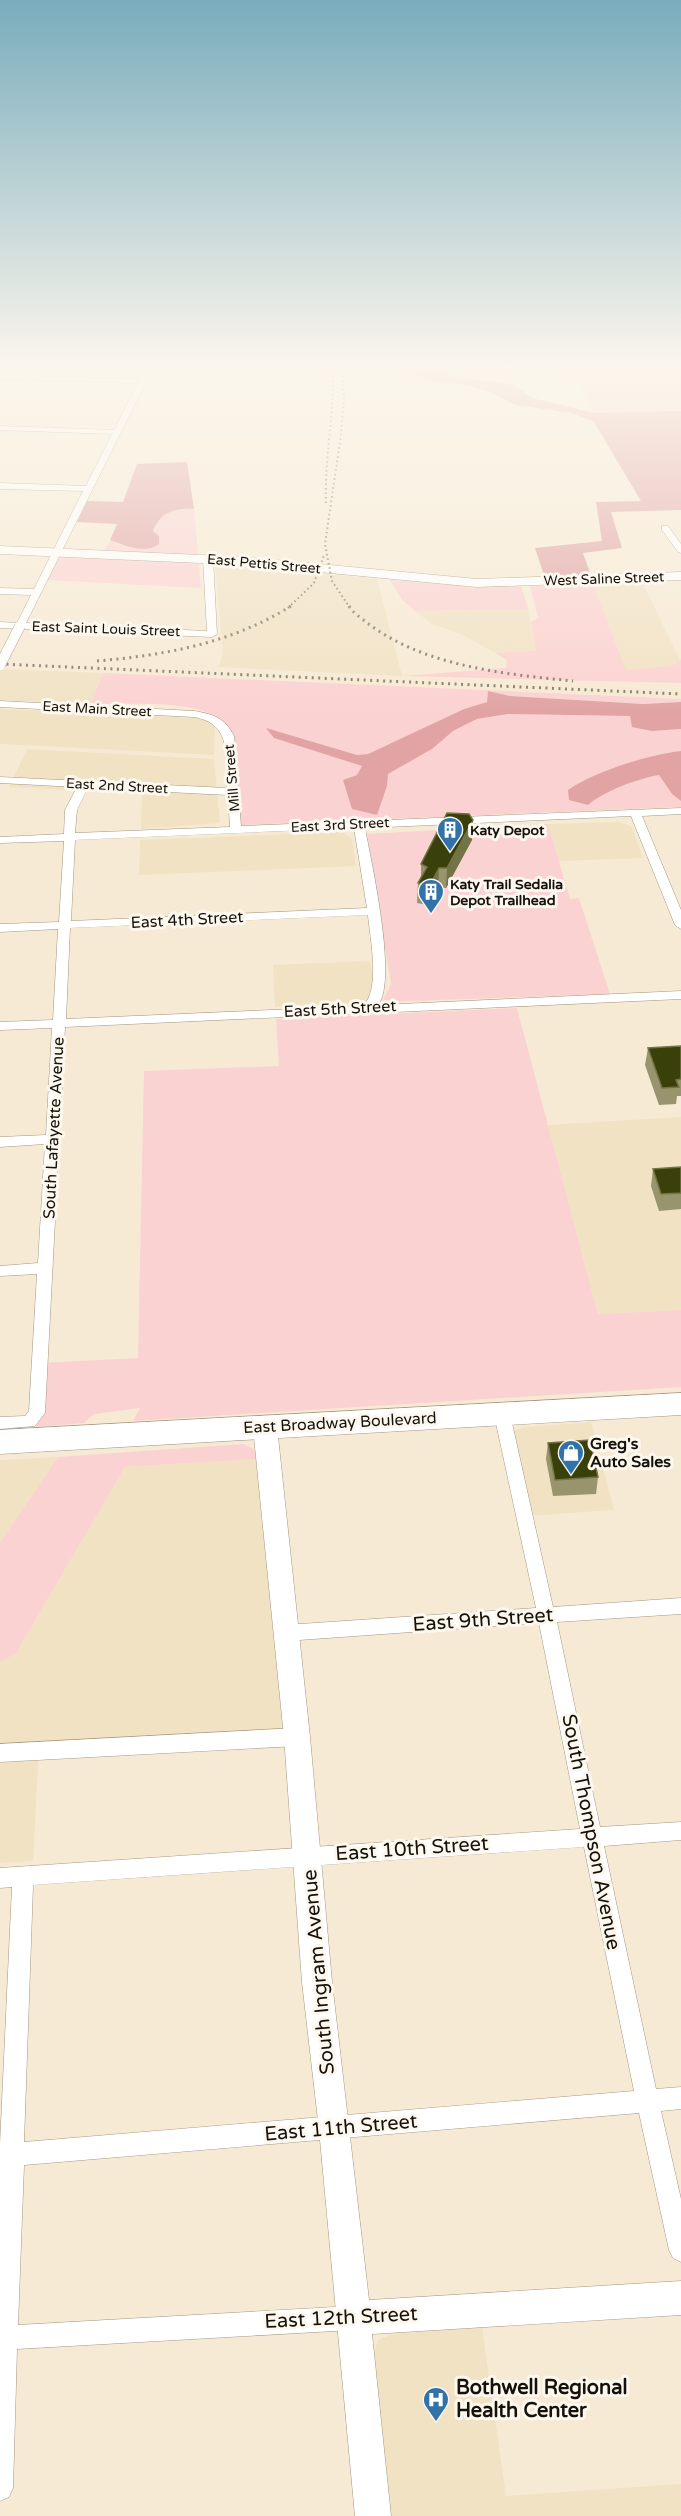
<svg xmlns="http://www.w3.org/2000/svg" width="681" height="2516" font-family="'Varela Round',sans-serif">
<style>
.built{fill:#f1e2c4}
.green{fill:#fbd2d2}
.forest{fill:#e1a3a4}
.lines{fill:none;stroke-linecap:round;stroke-linejoin:round}
.street-casing{stroke:#a29782;stroke-width:1}
.secondary-casing{stroke:#a29782;stroke-width:1}
.highway-casing{stroke:#a29782;stroke-width:1}
.street{fill:#fff;fill-rule:evenodd}
.secondary{fill:#fff;fill-rule:evenodd}
.highway{fill:#fff;fill-rule:evenodd}
.rail-far1{stroke:#857c6d;stroke-width:2;stroke-dasharray:1.5 3;stroke-linecap:butt}
.rail{stroke:#857c6d;stroke-width:3;stroke-dasharray:2 4.5;stroke-linecap:butt}
.street-bridge-casing{stroke:#a29782;stroke-width:11;stroke-linecap:butt}
.street-bridge{stroke:#fff;stroke-width:10}
.wall{fill:#98956e}
.shaded-wall{fill:#737346}
.building{fill:#3a4009;stroke:#737346;stroke-width:1.5}
.labels{text-anchor:middle;dominant-baseline:central;stroke-width:6;stroke-linejoin:round;paint-order:stroke}
.far-street-label{font-size:14px;fill:#16120a;stroke:#fdf8ef}
.far-poi-label{font-size:14px;font-weight:bold;fill:#16120a;stroke:#fdf8ef;text-anchor:start}
.street-label{font-size:16px;fill:#16120a;stroke:#fdf8ef}
.poi-label{font-size:16px;font-weight:bold;fill:#16120a;stroke:#fdf8ef;text-anchor:start}
.near-street-label{font-size:20px;fill:#16120a;stroke:#fdf8ef}
.near-poi-label{font-size:20px;font-weight:bold;fill:#16120a;stroke:#fdf8ef;text-anchor:start}
</style>
<rect width="100%" height="100%" fill="#f7ead4"/>
<g class="built">
<polygon points="219,563 377,579 402,676 219,667 223,652 215,566"/>
<polygon points="642,582 681,662 669,666 626,670 593,584"/>
<polygon points="528,609 536,652 495,653 463,635 432,624 415,611"/>
<polygon points="0,669 103,673 91,704 0,700"/>
<polygon points="0,709 200,718 215,726 214,755 0,744"/>
<polygon points="27,749 214,759 220,823 141,829 142,794 9,787"/>
<polygon points="619,822 631,826 643,858 558,861 548,824"/>
<polygon points="343,832 352,839 356,866 139,875 140,840"/>
<polygon points="370,961 375,987 372,995 365,1003 275,1007 273,965"/>
<polygon points="681,1117 681,1310 598,1314 548,1125"/>
<polygon points="591,1422 614,1510 525,1516 512,1431 526,1427"/>
<polygon points="58,1457 0,1543 0,1460"/>
<polygon points="256,1459 283,1724 276,1733 39,1748 33,1861 0,1863 0,1663 16,1653 125,1467"/>
<polygon points="482,2327 506,2496 681,2484 681,2516 386,2516 371,2362 378,2340 392,2334"/>
</g>
<g class="green">
<polygon points="569,362 681,362 681,411 594,413"/>
<path d="M177,508L194,509L198,553L196,555L103,553L110,540C124,545 145,555 159,543V536L153,531C158,520 165,512 177,508Z"/>
<polygon points="62,556 194,562 199,564 201,588 47,580 58,558"/>
<polygon points="390,580 476,587 521,585 528,609 415,611 402,600"/>
<polygon points="593,584 626,670 669,666 680,662 681,657 681,683 402,676 506,668 507,660 495,653 536,651 531,622 538,618 530,586"/>
<path d="M103,673L681,699V702L643,704L510,696L488,691L487,702L464,709L368,754L357,755L267,729L275,738L362,766L357,775L343,781L377,814L387,786L388,774L432,749L453,731L477,719L508,714L630,716L652,731L681,729V751L627,765L579,782L588,805C604,791 637,779 659,775L672,794L681,801V807L241,825L224,729C222,725 220,721 217,718C193,699 121,705 91,704Z"/>
<polygon points="548,824 570,899 579,898 610,994 382,1002 391,984 367,834"/>
<polygon points="517,1008 598,1314 681,1310 681,1387 133,1421 140,1408 94,1414 84,1423 36,1427 41,1363 138,1358 144,1071 279,1066 276,1019"/>
<polygon points="243,1444 254,1449 256,1459 125,1467 16,1653 0,1663 0,1543 58,1457"/>
</g>
<g class="forest">
<polygon points="389,362 438,362 440,370 457,377 515,385 532,398 594,413 681,411 681,510 611,512 622,548 583,553 591,576 545,578 535,548 602,541 596,502 641,501 594,422 572,413 515,405 491,392 466,385 439,382 401,371"/>
<path d="M187,462L194,509C174,508 161,512 153,531L159,536V544C145,555 124,545 110,540L117,524L77,522L87,501L123,502L137,464Z"/>
<polygon points="488,691 510,696 643,704 681,702 681,729 652,731 632,727 630,716 508,714 477,719 453,731 432,749 388,774 387,786 377,815 352,809 343,780 357,775 362,766 274,738 266,728 357,755 368,754 464,709 487,702"/>
<path d="M681,751V801L672,794L659,775C637,779 604,791 588,805L569,800L568,790C595,771 648,755 681,751Z"/>
</g>
<g class="lines">
<defs>
<g id="street">
<polygon points="142,374 149,376 26,623 207,631 203,559 208,556 213,559 217,634 212,637 0,628 0,622 17,623 31,595 0,594 0,588 34,589 83,491 0,489 0,483 86,486 112,434 0,430 0,426 114,430 138,383 0,379 0,375 140,379"/>
<polygon points="662,526 668,526 681,544 681,553 678,552 662,530"/>
<path d="M0,701L194,711C213,714 225,718 234,736L241,826L681,808V814L642,816L681,910V929L675,925L631,816L365,828C371,861 398,980 378,1005L681,991V999L65,1027L45,1413L35,1426L0,1429V1417L25,1416L29,1411L37,1274L0,1276V1266L38,1263L45,1144L0,1147V1137L46,1135L52,1028L0,1030V1022L53,1020L58,929L0,932V924L59,922L64,841L0,843V837L64,834L65,810L77,787L0,783V777L227,788C225,756 233,724 194,717L0,707ZM88,788L228,795L230,827L75,833L77,810ZM354,828L367,908L71,921L75,840ZM368,915C370,939 381,988 363,1006L66,1019L70,928Z"/>
<path d="M502,1408L508,1410L510,1414L553,1607L681,1598V1614L557,1622L600,1827L681,1822V1840L604,1846L656,2089L681,2087V2109L661,2111L681,2199V2262L673,2258L669,2250L639,2113L24,2165L18,2325L353,2306L362,2309L365,2318L362,2327L353,2330L17,2349L13,2488L9,2497L0,2501V2144L12,1887L0,1888V1868L580,1829L539,1623L285,1641L279,1639L276,1633L279,1627L285,1625L536,1608L494,1414L496,1410ZM584,1847L634,2091L24,2142L33,1885Z"/>
<polygon points="297,1728 304,1731 307,1737 304,1743 297,1746 0,1762 0,1744"/>
</g>
<g id="secondary">
<polygon points="0,546 245,557 477,579 681,572 681,580 477,587 245,565 0,554"/>
<polygon points="265,1418 273,1421 277,1427 310,1737 332,1982 369,2300 681,2281 681,2315 372,2334 391,2516 355,2516 319,2129 302,1982 284,1737 253,1427 257,1421"/>
</g>
<polygon id="highway" points="681,1393 681,1415 0,1454 0,1430"/>
</defs>
<use href="#street" class="street-casing"/>
<use href="#secondary" class="secondary-casing"/>
<use href="#highway" class="highway-casing"/>
<use href="#street" class="street"/>
<use href="#secondary" class="secondary"/>
<use href="#highway" class="highway"/>
<g class="rail-far1">
<polyline points="342,362 344,398 341,435 325,544 332,581 350,608"/>
<path d="M326,503C324,456 336,409 332,362"/>
<polyline points="288,608 314,583 324,555"/>
</g>
<g class="rail">
<path d="M349,606C353,613 360,617 366,622C423,666 503,674 573,681"/>
<path d="M97,661C166,655 232,643 291,606"/>
<polyline points="0,664 681,694"/>
</g>
<defs>
<polyline id="street-bridge" points="0,665 20,626"/>
</defs>
<use href="#street-bridge" class="street-bridge-casing"/>
<use href="#street-bridge" class="street-bridge"/>
</g>
<g class="wall">
<polygon points="472,840 446,888 438,888 429,905 417,903 418,883 421,877 421,864"/>
<polygon points="681,1046 681,1096 677,1096 676,1104 659,1105 645,1065 648,1048"/>
<polygon points="681,1167 681,1209 659,1211 651,1186 653,1169"/>
<polygon points="548,1443 598,1477 596,1494 553,1496 546,1459"/>
</g>
<g class="shaded-wall">
<polygon points="473,820 472,840 446,888 447,868"/>
<polygon points="439,868 438,888 429,905 430,885"/>
</g>
<g class="building">
<polygon points="447,813 469,814 473,820 447,868 439,868 430,885 418,883 427,867 421,864"/>
<polygon points="681,1046 681,1079 676,1080 679,1087 662,1088 648,1048"/>
<polygon points="681,1167 681,1193 661,1194 653,1169"/>
<polygon points="590,1440 598,1477 555,1480 548,1443"/>
</g>
<linearGradient id="sky" x2="0" y2="1"><stop stop-color="#79acbc"/><stop offset="0.51" stop-color="#fbf6ec"/><stop offset="1" stop-color="#fbf6ec" stop-opacity="0"/></linearGradient>
<rect width="681" height="715" fill="url(#sky)"/>
<defs>
<symbol id="building-pin" viewBox="-11 -11 22 30"><path d="M0 17L-7.5 6A9.5 9.5 0 1 1 7.5 6Z" fill="#3173a9" stroke="#fdf8ef"/><path d="M-4-6H4V6H1V3H-1V6H-4ZM-2.5-4.3h1.7v1.8h-1.7ZM.8-4.3h1.7v1.8H.8ZM-2.5-1h1.7V.8h-1.7ZM.8-1h1.7V.8H.8Z" fill="#fff"/></symbol>
<symbol id="shop-pin" viewBox="-11 -11 22 30"><path d="M0 17L-7.5 6A9.5 9.5 0 1 1 7.5 6Z" fill="#3173a9" stroke="#fdf8ef"/><path d="M-5-2.5h2.3a2.7 3.5 0 0 1 5.4 0H5L5.5 6h-11ZM-1.5-2.5h3a1.5 2.3 0 0 0-3 0Z" fill="#fff"/></symbol>
<symbol id="hospital-pin" viewBox="-11 -11 22 30"><path d="M0 17L-7.5 6A9.5 9.5 0 1 1 7.5 6Z" fill="#3173a9" stroke="#fdf8ef"/><path d="M-5-5h3v3.5h4V-5h3V5h-3V1.5h-4V5h-3Z" fill="#fff"/></symbol>
</defs>
<g fill-rule="evenodd">
<use href="#building-pin" x="435" y="815" width="30" height="40"/>
<use href="#building-pin" x="416" y="877" width="30" height="40"/>
<use href="#shop-pin" x="556" y="1438" width="30" height="40"/>
<use href="#hospital-pin" x="421" y="2385" width="30" height="40"/>
</g>
<g class="labels">
<g class="far-street-label">
<text transform="translate(264 564) rotate(5)">East Pettis Street</text>
<text transform="translate(604 579) rotate(-2)">West Saline Street</text>
<text transform="translate(106 629) rotate(2)">East Saint Louis Street</text>
<text transform="translate(97 709) rotate(3)">East Main Street</text>
<text transform="translate(232 778) rotate(-95)">Mill Street</text>
<text transform="translate(117 786) rotate(3)">East 2nd Street</text>
<text transform="translate(340 825) rotate(-3)">East 3rd Street</text>
</g>
<g class="far-poi-label">
<text x="470" y="830">Katy Depot</text>
<text x="450" y="884">Katy Trail Sedalia<tspan x="450" dy="16">Depot Trailhead</tspan></text>
</g>
<g class="street-label">
<text transform="translate(187 920) rotate(-3)">East 4th Street</text>
<text transform="translate(340 1009) rotate(-3)">East 5th Street</text>
<text transform="translate(54 1128) rotate(-87)">South Lafayette Avenue</text>
<text transform="translate(340 1423) rotate(-3)">East Broadway Boulevard</text>
</g>
<g class="poi-label">
<text x="590" y="1444">Greg's<tspan x="590" dy="18">Auto Sales</tspan></text>
</g>
<g class="near-street-label">
<text transform="translate(483 1620) rotate(-4)">East 9th Street</text>
<text transform="translate(591 1832) rotate(79)">South Thompson Avenue</text>
<text transform="translate(412 1849) rotate(-4)">East 10th Street</text>
<text transform="translate(319 1972) rotate(-95)">South Ingram Avenue</text>
<text transform="translate(341 2128) rotate(-5)">East 11th Street</text>
<text transform="translate(341 2318) rotate(-3)">East 12th Street</text>
</g>
<g class="near-poi-label">
<text x="456" y="2388">Bothwell Regional<tspan x="456" dy="23">Health Center</tspan></text>
</g>
</g>
</svg>
